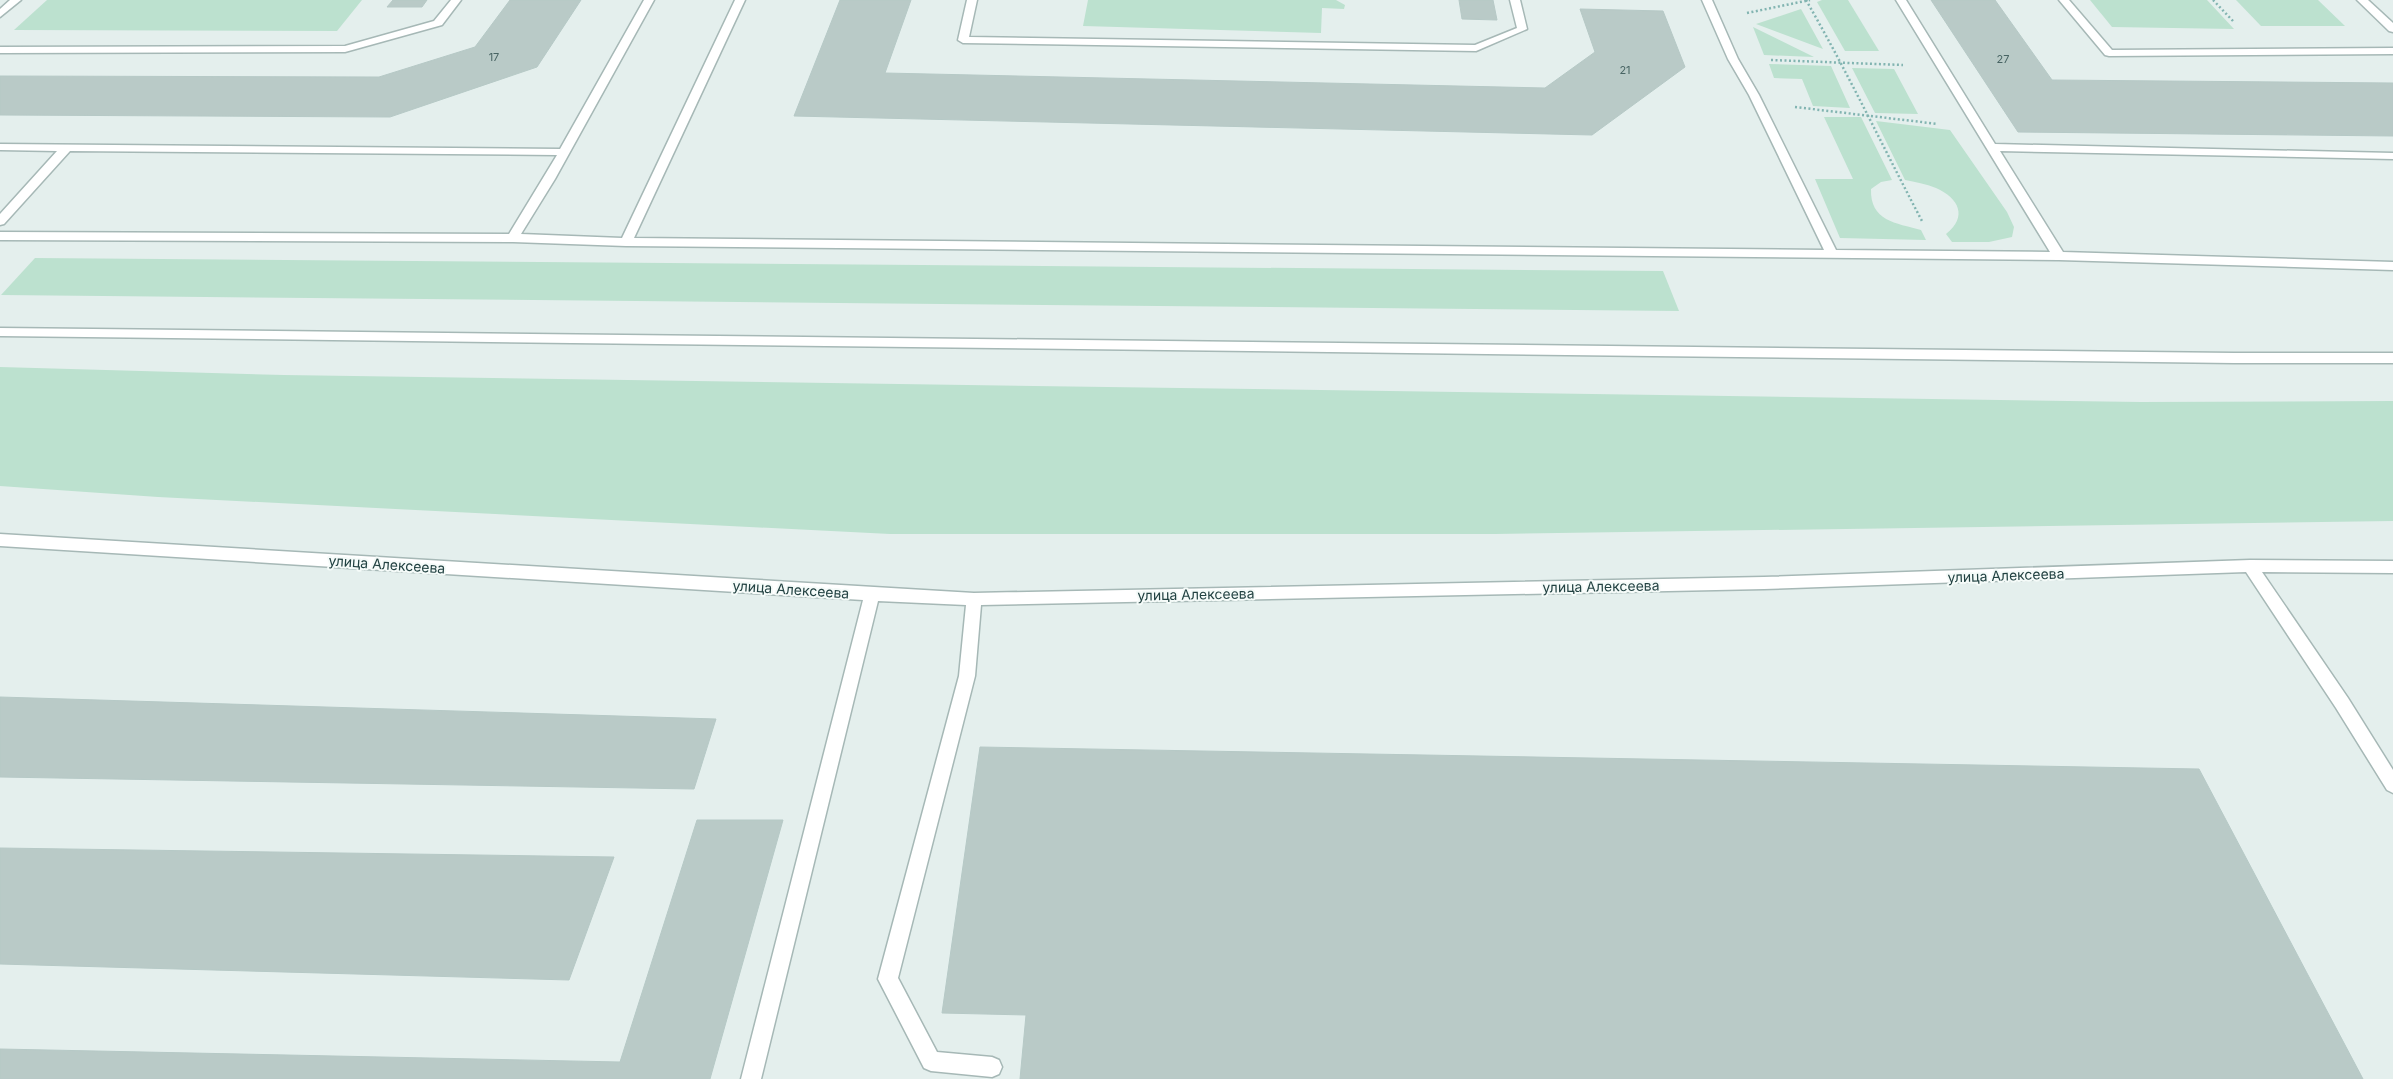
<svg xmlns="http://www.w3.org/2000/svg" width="2393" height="1079" font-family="Inter,sans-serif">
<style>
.green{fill:#bce1cf}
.building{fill:#b9cac7;stroke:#b6c9c6}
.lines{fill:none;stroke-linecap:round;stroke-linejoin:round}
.minor-casing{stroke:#a6b8b6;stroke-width:3}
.path{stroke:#82b4b1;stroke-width:2.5;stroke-dasharray:2 2.5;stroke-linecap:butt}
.minor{fill:#fff;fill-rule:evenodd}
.labels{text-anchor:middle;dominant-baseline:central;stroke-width:4;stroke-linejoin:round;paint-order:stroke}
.number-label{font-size:11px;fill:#486463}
.street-label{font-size:14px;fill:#224242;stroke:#f5fbf9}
</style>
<rect width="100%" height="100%" fill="#e4efed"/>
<g class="green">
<polygon points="47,0 362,0 337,31 14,30"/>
<polygon points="1088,0 1336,0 1345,5 1344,9 1322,8 1321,33 1083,26"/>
<polygon points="1822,0 1848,0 1879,51 1845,51 1817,2"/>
<polygon points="2090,0 2207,0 2234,29 2112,27"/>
<polygon points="2236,0 2318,0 2345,26 2261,26"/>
<polygon points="1801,9 1823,49 1756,24"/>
<polygon points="1753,27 1814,57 1764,55"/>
<polygon points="1769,64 1831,66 1850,108 1813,106 1802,79 1774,78"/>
<polygon points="1852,68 1894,69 1918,114 1875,113"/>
<path d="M1824,117H1861L1892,180L1881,182L1871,189C1870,221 1896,223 1921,230L1926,240L1840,238L1815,179H1853Z"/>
<path d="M1876,121L1950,130L2007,212L2014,227L2012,237L1989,242H1952L1946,234C1968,217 1959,198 1936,188C1926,184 1915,182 1905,180Z"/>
<polygon points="35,258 1663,271 1679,311 1,295"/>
<polygon points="0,367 284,375 2141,402 2393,401 2393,521 1495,534 890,534 158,497 0,486"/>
</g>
<g class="building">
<polygon points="393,0 427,0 422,7 387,7"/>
<polygon points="510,0 581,0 537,67 390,117 0,115 0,76 379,77 475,47"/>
<polygon points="840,0 911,0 885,73 1545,88 1595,52 1580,9 1663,11 1685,67 1592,135 794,116"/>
<polygon points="1459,0 1493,0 1497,20 1462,19"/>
<polygon points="1931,0 1995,0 2052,80 2393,83 2393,136 2018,132"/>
<polygon points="0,697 716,719 694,789 0,777"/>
<polygon points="980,747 2199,769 2363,1079 1020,1079 1026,1015 942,1013"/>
<polygon points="697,820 783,820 710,1079 0,1079 0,1049 620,1062"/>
<polygon points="0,848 614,857 569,980 0,964"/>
</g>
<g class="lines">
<defs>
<g id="minor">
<polygon points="10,0 21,0 0,17 0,9"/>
<polygon points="451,0 461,0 442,25 345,52 0,53 0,47 345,46 434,21"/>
<polygon points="644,0 654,0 555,179 521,234 622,238 735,0 745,0 634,238 1824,250 1749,95 1728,59 1702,0 1712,0 1738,59 1759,95 1836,250 2050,252 1896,0 1906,0 1995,144 2393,153 2393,159 2000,151 2063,252 2393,262 2393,270 2059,260 626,246 513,242 0,240 0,232 509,234 557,155 70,151 4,224 0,225 0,214 57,151 0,150 0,144 560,149"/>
<polygon points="967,0 977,0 969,37 1475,45 1517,28 1510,0 1520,0 1527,29 1476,51 963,43 958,40"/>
<polygon points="2059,0 2069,0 2112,50 2393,48 2393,54 2109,56 2105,55"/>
<polygon points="2357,0 2368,0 2393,23 2393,32 2389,31"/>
<polygon points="0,328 2234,353 2393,353 2393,363 2234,363 0,336"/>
<polygon points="0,534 974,593 1764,577 2250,560 2393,561 2393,573 2262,572 2348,698 2393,770 2393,793 2387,790 2336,708 2246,572 1764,589 981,605 975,676 898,978 937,1052 992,1057 999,1060 1002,1067 999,1074 992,1077 931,1071 924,1068 878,979 959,676 966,605 878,601 761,1079 741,1079 863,600 0,546"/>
</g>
</defs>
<use href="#minor" class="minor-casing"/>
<g class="path">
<path d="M1806,0C1848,73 1884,149 1923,223"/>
<polyline points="2213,0 2233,21"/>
<polyline points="1747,13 1810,0"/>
<polyline points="1771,60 1903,65"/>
<polyline points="1795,107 1938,124"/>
</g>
<use href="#minor" class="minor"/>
</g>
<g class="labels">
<g class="number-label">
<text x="494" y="57">17</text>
<text x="2003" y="59">27</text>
<text x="1625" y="70">21</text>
</g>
<g class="street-label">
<text transform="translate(387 564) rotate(4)">улица Алексеева</text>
<text transform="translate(2006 575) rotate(-2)">улица Алексеева</text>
<text transform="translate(1601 586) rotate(-1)">улица Алексеева</text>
<text transform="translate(791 589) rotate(4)">улица Алексеева</text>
<text transform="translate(1196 594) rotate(-1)">улица Алексеева</text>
</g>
</g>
</svg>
